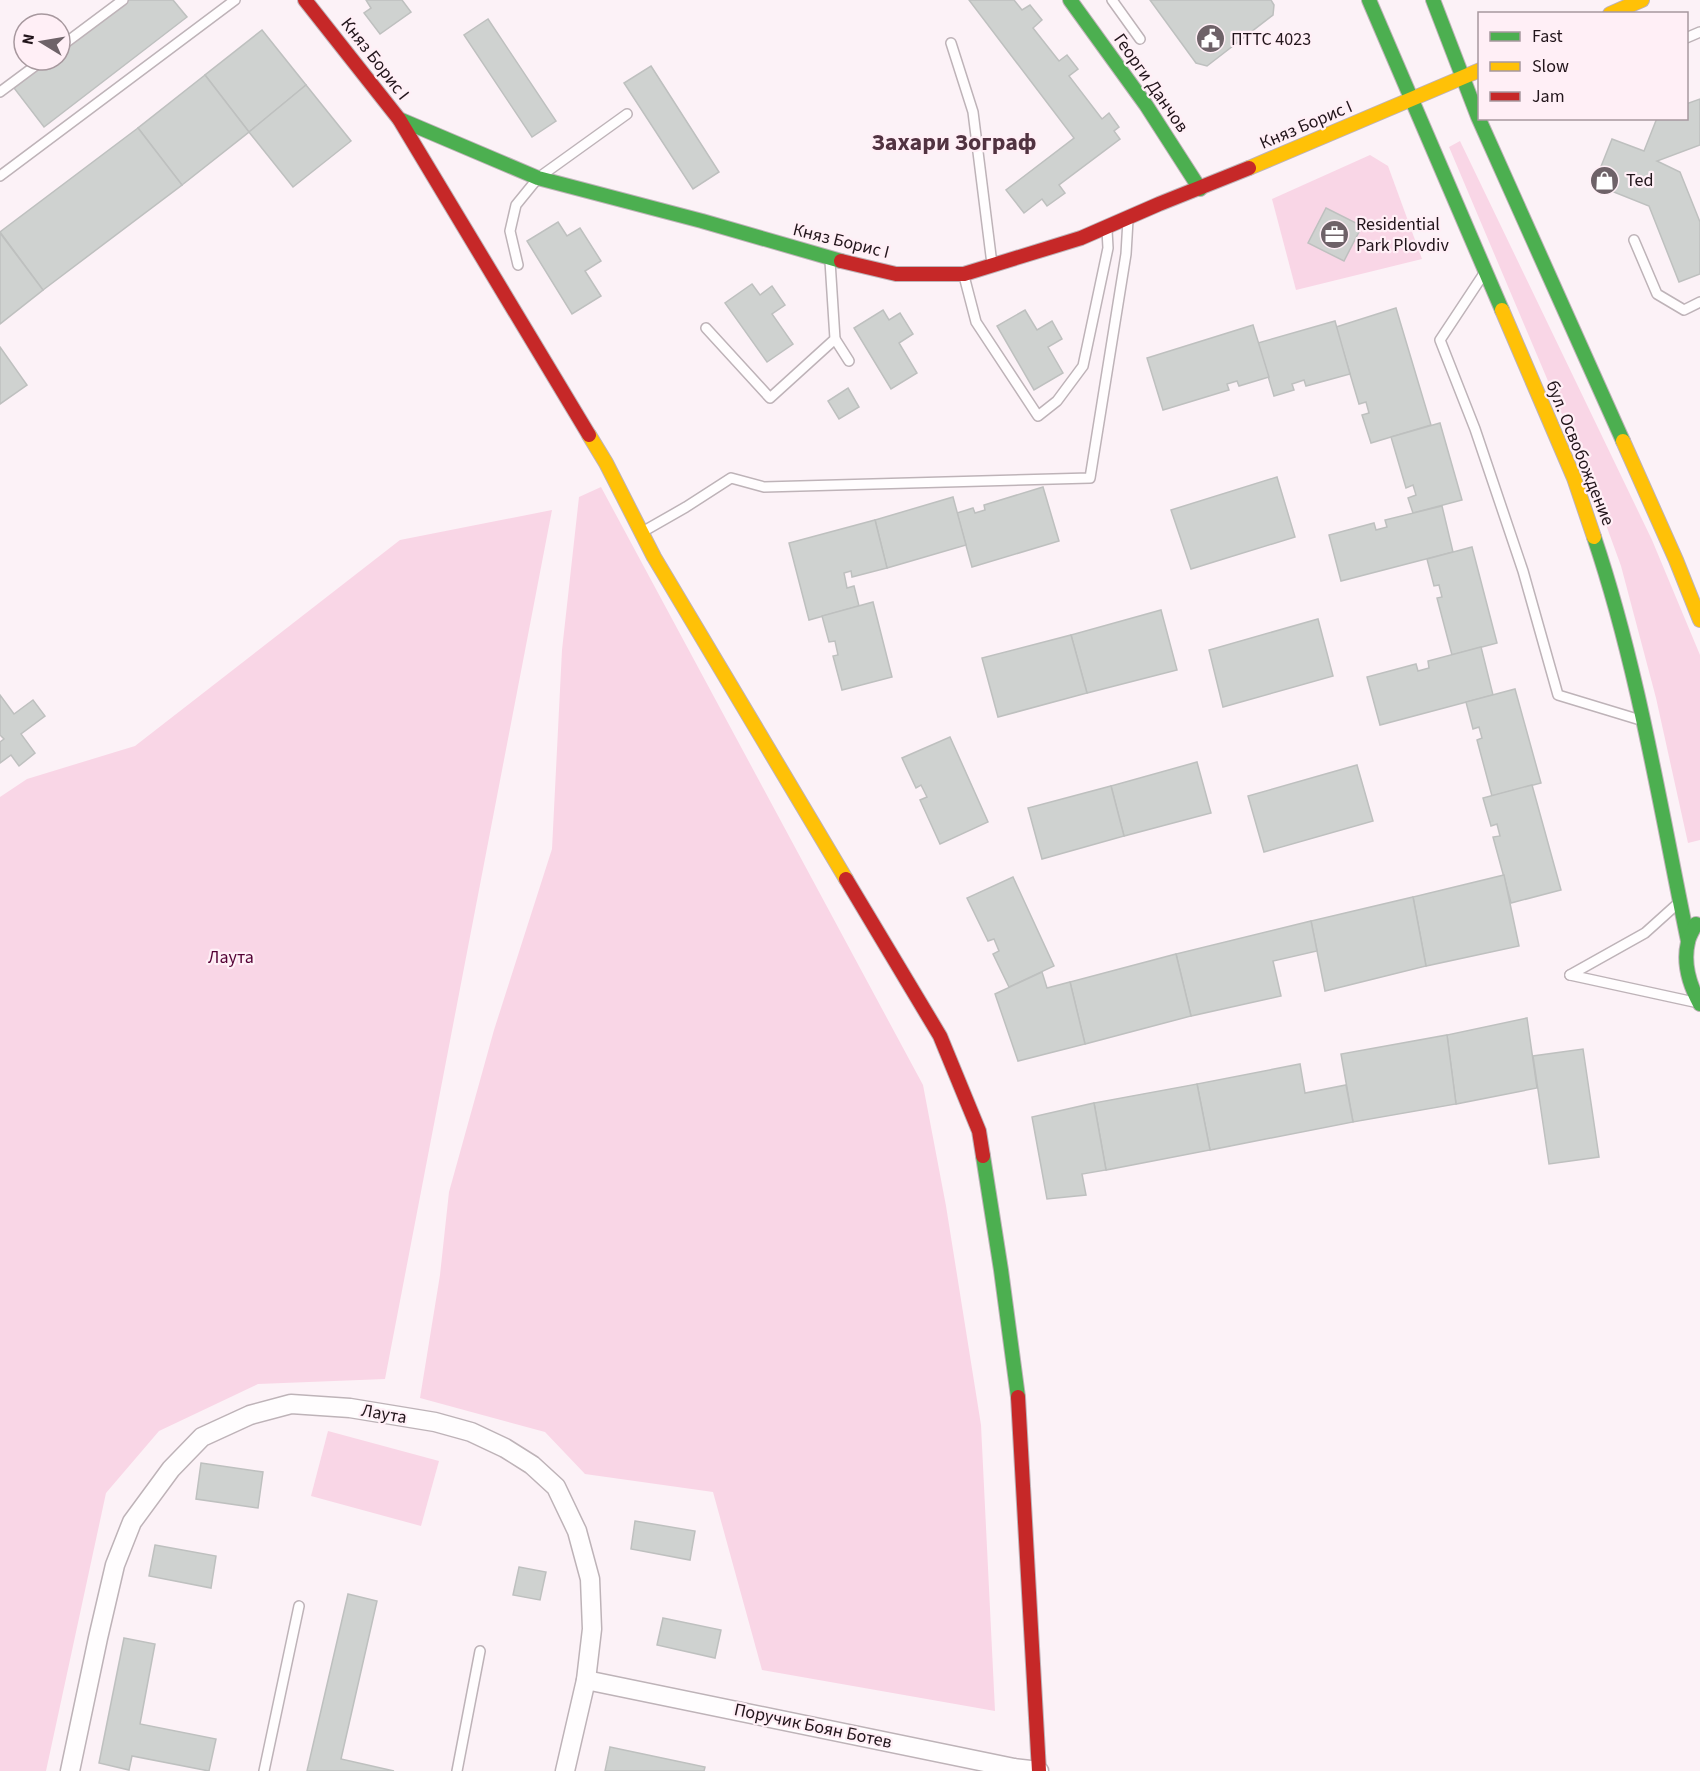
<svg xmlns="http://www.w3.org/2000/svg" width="1700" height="1771" font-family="'Source Sans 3',sans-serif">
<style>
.green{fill:#f9d6e6}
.building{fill:#cfd2d0;stroke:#bec0bf;stroke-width:1.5}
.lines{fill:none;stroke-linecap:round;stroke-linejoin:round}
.lane-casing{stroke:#beb3b8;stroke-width:12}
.street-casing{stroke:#beb3b8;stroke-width:21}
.fast-casing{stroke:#beb3b8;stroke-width:16}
.slow-casing{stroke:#beb3b8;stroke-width:16}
.jam-casing{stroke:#beb3b8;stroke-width:16}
.lane{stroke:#fffdfe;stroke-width:9}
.street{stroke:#fffdfe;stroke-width:18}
.fast{stroke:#4caf50;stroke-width:14}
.slow{stroke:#ffc107;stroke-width:14}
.jam{stroke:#c62828;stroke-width:14}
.labels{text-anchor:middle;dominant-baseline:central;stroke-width:4.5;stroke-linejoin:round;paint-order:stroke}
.poi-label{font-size:18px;fill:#22151b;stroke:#ffeff6;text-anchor:start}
.street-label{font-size:18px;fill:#22151b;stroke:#ffeff6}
.park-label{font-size:18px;fill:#530134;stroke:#ffeff6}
.district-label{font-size:24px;font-weight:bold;fill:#513341;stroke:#ffeff6}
</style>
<rect width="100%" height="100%" fill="#fcf2f7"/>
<g class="green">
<polygon points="1460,141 1652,540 1700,655 1700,840 1688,843 1656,698 1621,566 1589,478 1449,147"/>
<polygon points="1370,155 1388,166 1422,259 1296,290 1272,199"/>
<polygon points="601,487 923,1085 946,1206 981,1425 995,1711 762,1670 713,1492 585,1474 545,1432 420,1398 440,1275 449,1192 494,1030 552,849 562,650 579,497"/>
<polygon points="552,510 385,1379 258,1384 159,1431 106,1493 46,1771 0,1771 0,797 27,779 135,746 400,540"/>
<polygon points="328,1431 439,1461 421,1526 311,1496"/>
</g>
<g class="building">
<polygon points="128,0 173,0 187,17 44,127 14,88 50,60 60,60 60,52"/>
<polygon points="366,0 402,0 411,12 380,34 364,13 371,8"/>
<polygon points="969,0 1014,0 1022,10 1030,5 1042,20 1033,28 1059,61 1067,55 1078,69 1069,76 1102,119 1109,113 1119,127 1114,131 1120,139 1059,185 1065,193 1047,206 1042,199 1024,213 1006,190 1074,138"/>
<polygon points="1150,0 1271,0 1274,5 1273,15 1207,66 1196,63"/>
<polygon points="488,19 556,121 532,137 464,35"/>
<polygon points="262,30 306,85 249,132 205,75"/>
<polygon points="651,66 719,172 693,189 624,83"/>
<polygon points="205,75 249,132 182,185 138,128"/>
<polygon points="306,85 351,141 293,187 249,132"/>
<polygon points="1700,99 1700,145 1657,161 1680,172 1700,222 1700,274 1679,282 1649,206 1594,184 1612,139 1644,151 1657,118 1686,118 1686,104"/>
<polygon points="138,128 182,185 43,290 0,232"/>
<polygon points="1326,208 1362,226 1344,261 1308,243"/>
<polygon points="558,222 567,236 580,228 601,261 585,271 601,296 572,314 527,241"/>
<polygon points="0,233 43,290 0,324"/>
<polygon points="752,284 760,295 772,286 785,305 772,314 793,344 767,362 725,303"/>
<polygon points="1396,308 1431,425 1371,443 1362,415 1369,413 1366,402 1359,404 1336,327"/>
<polygon points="883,310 889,320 900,313 913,334 899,343 917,373 891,389 854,328"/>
<polygon points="1025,310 1037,330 1052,321 1062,339 1048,347 1063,373 1034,390 997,326"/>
<polygon points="1335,321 1350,374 1306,386 1304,380 1292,384 1294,390 1274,396 1258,343"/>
<polygon points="1253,325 1269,377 1239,386 1237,381 1227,384 1229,390 1163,410 1147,358"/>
<polygon points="0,347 27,385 0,404"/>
<polygon points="848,388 859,407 839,419 828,401"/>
<polygon points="1440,423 1462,500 1413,513 1408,498 1416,495 1413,485 1406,488 1391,437"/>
<polygon points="1277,477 1295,537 1191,569 1171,510"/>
<polygon points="1043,487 1059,541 972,567 957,513 973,508 975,513 985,510 984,505"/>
<polygon points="953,497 966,545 887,568 875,520"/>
<polygon points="1442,506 1453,552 1341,581 1329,535 1374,523 1376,530 1387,527 1385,520"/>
<polygon points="875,520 887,568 852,577 851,571 844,573 847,588 854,586 859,606 809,620 789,543"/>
<polygon points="1472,547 1497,643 1452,655 1437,598 1442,597 1439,585 1434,586 1427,559"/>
<polygon points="873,602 892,677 842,690 833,656 838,655 835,641 829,642 822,616"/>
<polygon points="1161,610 1177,670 1087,693 1071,635"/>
<polygon points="1318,619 1333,676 1223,707 1209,650"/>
<polygon points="1071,635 1087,693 998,717 982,658"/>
<polygon points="1481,647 1493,695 1380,725 1367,677 1416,664 1418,671 1429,668 1428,661"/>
<polygon points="1515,689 1541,783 1492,796 1477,740 1482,738 1479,727 1473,729 1466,702"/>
<polygon points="0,695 14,714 33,700 45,716 21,734 35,753 19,766 11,755 0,763 0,742 4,739 0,735"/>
<polygon points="950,737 988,822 940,844 920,800 927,797 921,785 916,788 902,758"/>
<polygon points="1197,762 1211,813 1124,836 1111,786"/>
<polygon points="1357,765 1373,821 1264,852 1248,796"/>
<polygon points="1532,785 1561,890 1511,903 1493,837 1500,836 1497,824 1491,826 1483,798"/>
<polygon points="1111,786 1124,836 1042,859 1028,808"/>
<polygon points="1504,875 1519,946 1426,966 1413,897"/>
<polygon points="1013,877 1054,966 1009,987 993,954 999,951 994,939 988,941 967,898"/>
<polygon points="1413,897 1426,966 1325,991 1311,921"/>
<polygon points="1311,921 1317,951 1273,961 1281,996 1191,1016 1176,954"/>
<polygon points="1176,954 1191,1016 1085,1044 1070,982"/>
<polygon points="1042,972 1047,988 1070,982 1085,1044 1018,1061 995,994"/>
<polygon points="1527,1018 1537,1088 1456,1104 1447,1035"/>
<polygon points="1447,1035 1456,1104 1353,1122 1341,1054"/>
<polygon points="1583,1049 1599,1157 1549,1164 1533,1056"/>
<polygon points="1300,1064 1305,1093 1346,1085 1353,1122 1210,1150 1197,1084"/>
<polygon points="1197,1084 1210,1150 1106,1170 1094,1103"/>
<polygon points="1094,1103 1106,1170 1082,1174 1086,1195 1047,1199 1032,1117"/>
<polygon points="201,1463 263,1472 258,1508 196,1499"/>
<polygon points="635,1521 695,1531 690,1560 631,1549"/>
<polygon points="155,1545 216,1556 211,1588 149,1576"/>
<polygon points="519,1567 546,1572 540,1600 513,1595"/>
<polygon points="348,1594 377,1601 341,1759 394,1771 307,1771"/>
<polygon points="663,1618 721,1630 715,1658 657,1645"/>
<polygon points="124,1638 155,1644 140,1724 216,1739 209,1771 132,1756 129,1770 99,1763"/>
<polygon points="610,1747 705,1767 704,1771 605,1771"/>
</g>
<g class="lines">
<defs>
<g id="lane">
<polyline points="1112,0 1140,39"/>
<polyline points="1686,38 1700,32"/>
<polyline points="951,43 973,112 992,264"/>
<polyline points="60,47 123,0"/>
<polyline points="0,92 43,60"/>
<polyline points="0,176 235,0"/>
<polyline points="1634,240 1657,294 1684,310 1700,302"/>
<polyline points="518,265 510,231 516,205 538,178 627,114"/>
<polyline points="1483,275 1440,340 1475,429 1523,571 1558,695 1637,719"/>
<polyline points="964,276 976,322 1038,416 1057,401 1083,366 1108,248 1107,230"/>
<polyline points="706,328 770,398 835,339 830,261"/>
<polyline points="835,339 849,361"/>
<polyline points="644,531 686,507 731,478 764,487 1090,478 1126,254 1128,220"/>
<polyline points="1570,975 1645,933 1675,906"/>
<polyline points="1570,975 1694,1002"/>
<polyline points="264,1771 299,1606"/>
<polyline points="457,1771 480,1651"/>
</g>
<g id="street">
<polyline points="586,1680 1014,1768 1039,1771"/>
<polyline points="70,1771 98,1638 115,1565 132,1522 171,1469 202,1437 250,1415 291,1404 350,1408 435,1422 471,1432 505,1448 532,1465 556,1487 577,1531 590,1579 592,1629 586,1680 565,1771"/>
</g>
<g id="fast">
<polyline points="1070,0 1146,105 1200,189"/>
<polyline points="1369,0 1502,310"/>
<polyline points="1433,0 1478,117 1623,441"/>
<polyline points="399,119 538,178 702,221 841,261"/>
<path d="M1594,537C1638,668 1660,806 1688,941"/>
<path d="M1696,924C1693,930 1689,936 1688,942C1683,963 1690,986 1700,1004"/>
<polyline points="983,1156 1001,1270 1018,1397"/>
</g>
<g id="slow">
<polyline points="1610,14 1642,0"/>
<polyline points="1249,168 1480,70"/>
<polyline points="1502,310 1574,478 1594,537"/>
<polyline points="589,435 606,463 654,557 846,879"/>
<polyline points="1623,441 1676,560 1700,620"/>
</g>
<g id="jam">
<polyline points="305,0 399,119 589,435"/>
<polyline points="841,261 896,274 964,274 1081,238 1159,204 1249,168"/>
<polyline points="846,879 940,1036 979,1131 983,1156"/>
<polyline points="1018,1397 1039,1771"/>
</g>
</defs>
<use href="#lane" class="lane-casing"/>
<use href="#street" class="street-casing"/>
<use href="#fast" class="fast-casing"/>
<use href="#slow" class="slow-casing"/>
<use href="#jam" class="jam-casing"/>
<use href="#lane" class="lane"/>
<use href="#street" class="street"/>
<use href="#fast" class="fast"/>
<use href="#slow" class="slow"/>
<use href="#jam" class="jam"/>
</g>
<defs>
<symbol id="civic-disc" viewBox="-11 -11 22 22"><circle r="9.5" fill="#6e6268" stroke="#ffeff6"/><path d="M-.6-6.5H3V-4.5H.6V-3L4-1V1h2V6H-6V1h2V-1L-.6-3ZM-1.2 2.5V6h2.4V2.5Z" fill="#fff"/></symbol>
<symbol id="shop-disc" viewBox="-11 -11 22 22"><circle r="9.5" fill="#6e6268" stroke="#ffeff6"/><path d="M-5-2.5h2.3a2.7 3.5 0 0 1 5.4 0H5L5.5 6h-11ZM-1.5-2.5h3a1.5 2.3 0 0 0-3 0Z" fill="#fff"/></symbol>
<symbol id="office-disc" viewBox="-11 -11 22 22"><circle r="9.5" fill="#6e6268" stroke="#ffeff6"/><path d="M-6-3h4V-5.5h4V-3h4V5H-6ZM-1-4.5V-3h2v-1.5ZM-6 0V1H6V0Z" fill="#fff"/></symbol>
</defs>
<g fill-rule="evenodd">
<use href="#civic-disc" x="1194" y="22" width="33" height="33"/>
<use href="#shop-disc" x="1588" y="164" width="33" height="33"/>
<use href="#office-disc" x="1318" y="218" width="33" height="33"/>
</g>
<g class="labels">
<g class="poi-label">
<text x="1231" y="39">ПТТС 4023</text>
<text x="1626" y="180">Ted</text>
<text x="1356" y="224">Residential<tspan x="1356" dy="21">Park Plovdiv</tspan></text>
</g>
<g class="street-label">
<text transform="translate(375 59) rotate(52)">Княз Борис I</text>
<text transform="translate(1151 83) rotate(55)">Георги Данчов</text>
<text transform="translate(1306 125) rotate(-23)">Княз Борис I</text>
<text transform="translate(841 241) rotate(14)">Княз Борис I</text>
<text transform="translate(1580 453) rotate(68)">бул. Освобождение</text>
<text transform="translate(384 1414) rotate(10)">Лаута</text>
<text transform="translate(813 1726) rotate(12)">Поручик Боян Ботев</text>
</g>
<g class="park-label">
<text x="231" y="957">Лаута</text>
</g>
<g class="district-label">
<text x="954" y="142">Захари Зограф</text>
</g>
</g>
<rect x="1478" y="12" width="210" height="108" fill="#ffeff6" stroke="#a7989e" stroke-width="1.5"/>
<rect x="1490" y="32" width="30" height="9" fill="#4caf50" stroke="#a7989e" stroke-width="1.5"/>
<text x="1532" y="42" font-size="18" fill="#22151b">Fast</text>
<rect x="1490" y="62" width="30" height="9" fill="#ffc107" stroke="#a7989e" stroke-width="1.5"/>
<text x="1532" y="72" font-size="18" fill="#22151b">Slow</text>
<rect x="1490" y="92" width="30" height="9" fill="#c62828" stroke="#a7989e" stroke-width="1.5"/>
<text x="1532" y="102" font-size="18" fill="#22151b">Jam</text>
<g transform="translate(42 42) rotate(281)"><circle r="28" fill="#ffeff6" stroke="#a7989e" stroke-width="1.5"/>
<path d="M0-4.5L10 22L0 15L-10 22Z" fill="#6e6268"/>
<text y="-9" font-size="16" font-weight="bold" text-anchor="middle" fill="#22151b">N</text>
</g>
</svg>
